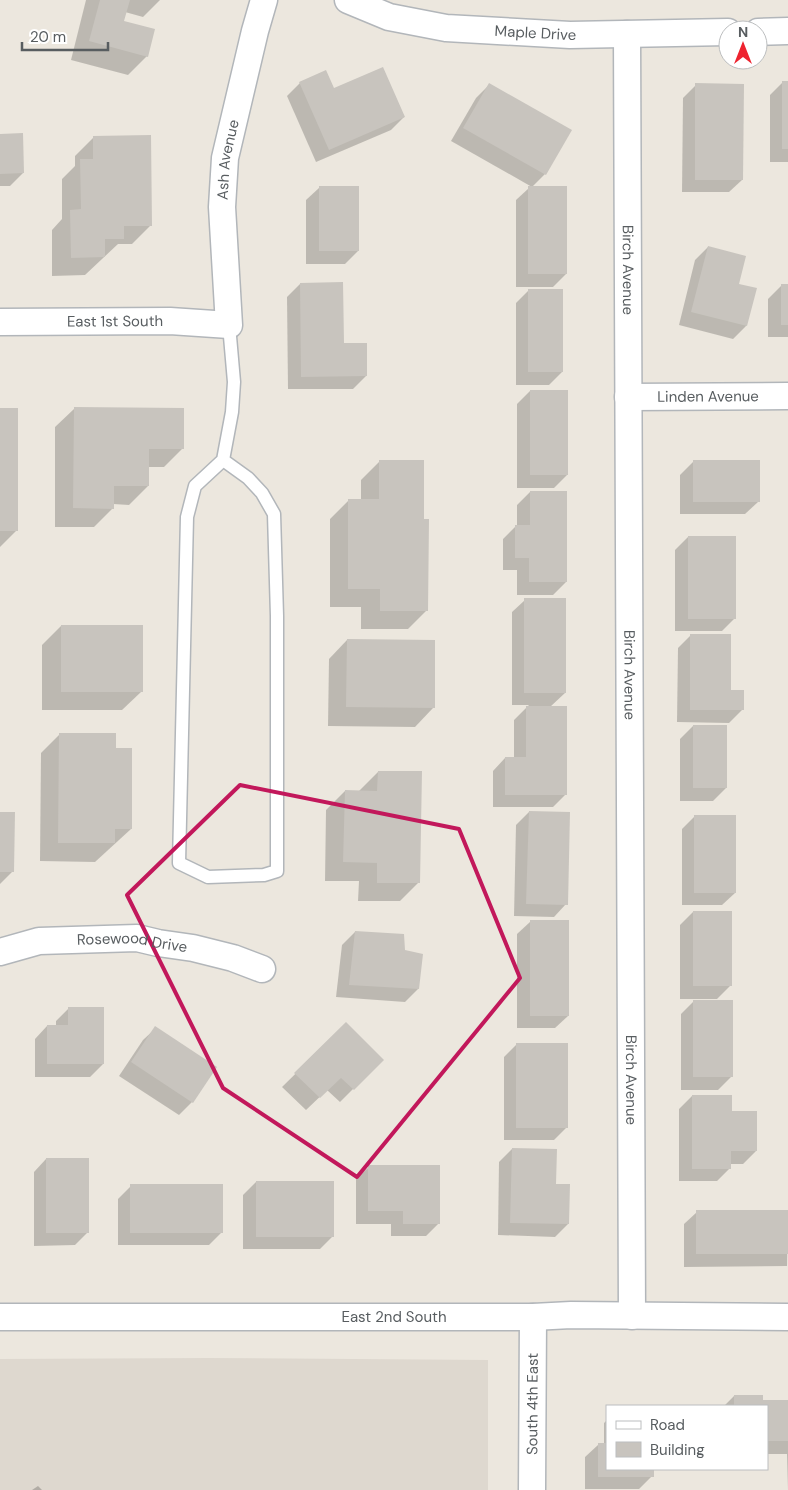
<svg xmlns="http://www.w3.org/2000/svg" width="788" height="1490" font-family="'DM Sans',sans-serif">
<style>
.education{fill:#ded8cf}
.shadow{fill:#0003}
.building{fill:#c8c4be}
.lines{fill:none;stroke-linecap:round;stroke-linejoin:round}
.service-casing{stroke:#b2b6ba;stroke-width:15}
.minor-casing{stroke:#b2b6ba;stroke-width:29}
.service{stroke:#fff;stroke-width:12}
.minor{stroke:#fff;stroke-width:26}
.marked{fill:none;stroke:#c2185b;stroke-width:4;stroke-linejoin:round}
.labels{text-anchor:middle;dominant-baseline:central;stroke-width:5;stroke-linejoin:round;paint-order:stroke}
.street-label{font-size:15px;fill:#585d60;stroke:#fff}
</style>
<rect width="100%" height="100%" fill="#ece7de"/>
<polygon class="education" points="208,1358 488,1360 488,1490 0,1490 0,1359"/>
<g class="shadow">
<polygon points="86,0 160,0 143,17 125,12 123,22 147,56 128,75 71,60"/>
<polygon points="783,82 788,82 788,162 770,162 770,95"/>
<polygon points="300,83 333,89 404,117 391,130 316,162 287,96"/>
<polygon points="489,85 545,174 532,187 451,141 476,98"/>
<polygon points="696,85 742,180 729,192 682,192 683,98"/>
<polygon points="0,135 23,173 10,186 0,186"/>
<polygon points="94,137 151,225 132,244 118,244 85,275 52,276 52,230 62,219 62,179 75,166 75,156"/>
<polygon points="319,188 358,251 345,264 306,264 306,200"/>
<polygon points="529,188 566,274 553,287 516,287 516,200"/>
<polygon points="708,247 738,285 755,289 746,326 733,339 679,325 695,260"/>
<polygon points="300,284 366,376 353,389 288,389 287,297"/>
<polygon points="781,286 788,286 788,337 768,337 768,299"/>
<polygon points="529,290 562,372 549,385 516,385 516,303"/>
<polygon points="530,391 567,475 554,488 517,488 517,404"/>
<polygon points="0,409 17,530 0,547"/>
<polygon points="74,409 183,448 164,467 148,467 148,486 129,505 113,504 113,508 94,527 55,527 55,427"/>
<polygon points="380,461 423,521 427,610 408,629 361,629 361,607 330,607 330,519 349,500 361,500 361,480"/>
<polygon points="693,462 758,502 745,514 680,514 680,475"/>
<polygon points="530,492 566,582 553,595 517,595 517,570 503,570 503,539 516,526 517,526 517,505"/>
<polygon points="688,537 735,618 722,631 675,631 675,550"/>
<polygon points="525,600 565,693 550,707 566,794 553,807 493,807 493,771 505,758 514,758 514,720 529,705 512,705 512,612"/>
<polygon points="61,626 141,692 122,710 42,710 42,645"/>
<polygon points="691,635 742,710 729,723 677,722 678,648"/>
<polygon points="347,640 433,708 415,727 328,726 329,659"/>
<polygon points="693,726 726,788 713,801 680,801 680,739"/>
<polygon points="60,734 114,749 131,829 95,862 40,861 41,753"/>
<polygon points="378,772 419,882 400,901 358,901 359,881 325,881 326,810 345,791 359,791"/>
<polygon points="529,812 566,904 554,917 514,916 516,825"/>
<polygon points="0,813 13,871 0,884"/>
<polygon points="695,816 735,893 722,905 682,905 682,829"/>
<polygon points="693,912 730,986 717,999 680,999 680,925"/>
<polygon points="530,922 568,1016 555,1028 517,1028 517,934"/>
<polygon points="355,932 404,951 418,989 405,1002 336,997 342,945"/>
<polygon points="694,1001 731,1077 718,1090 681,1090 681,1014"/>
<polygon points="69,1008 103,1064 90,1077 35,1077 35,1039 47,1026 56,1026 56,1021"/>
<polygon points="346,1024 382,1060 340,1102 327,1090 306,1110 282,1087"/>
<polygon points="156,1028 215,1067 192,1102 179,1115 119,1076 143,1040"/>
<polygon points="517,1044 567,1127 554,1140 504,1140 504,1057"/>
<polygon points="692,1096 730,1112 756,1151 743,1164 730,1164 730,1168 717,1181 679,1181 679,1109"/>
<polygon points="512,1149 555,1185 568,1224 555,1237 498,1235 499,1162"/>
<polygon points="46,1159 88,1232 75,1245 34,1246 34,1172"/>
<polygon points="369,1167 439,1223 426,1236 391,1236 391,1224 356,1224 356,1179"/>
<polygon points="256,1182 333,1236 320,1249 243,1249 243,1195"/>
<polygon points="131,1186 222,1232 209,1245 118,1245 118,1199"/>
<polygon points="788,1211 787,1266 684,1267 684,1224 697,1212"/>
<polygon points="734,1396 761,1401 788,1401 788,1490 787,1454 767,1454 767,1406 724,1406"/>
<polygon points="607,1420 607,1469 652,1469 652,1476 639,1489 585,1489 585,1457 598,1445 604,1445 604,1423"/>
<polygon points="38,1486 42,1490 32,1490"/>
</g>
<g class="building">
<polygon points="100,0 130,0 124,21 155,29 148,57 89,41"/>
<polygon points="383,67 405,117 329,150 299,82 326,70 334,88"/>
<rect x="782" y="81" width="6" height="68"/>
<polygon points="489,83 572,130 546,175 463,128"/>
<polygon points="695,83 744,84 743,180 695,180"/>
<polygon points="23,133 24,173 0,174 0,134"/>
<polygon points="151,135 152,226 124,226 124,239 105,239 105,257 71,258 70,210 81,209 80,159 93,159 93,136"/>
<rect x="319" y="186" width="40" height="65"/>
<rect x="528" y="186" width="39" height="88"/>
<polygon points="708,246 746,256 739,284 757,288 747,326 691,312"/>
<polygon points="343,282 344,343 367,343 367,376 301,377 300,283"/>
<rect x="781" y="284" width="7" height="41"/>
<rect x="528" y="289" width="35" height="83"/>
<rect x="530" y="390" width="38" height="85"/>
<polygon points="74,407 184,408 184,449 149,449 149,486 114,486 114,509 73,508"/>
<rect x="0" y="408" width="18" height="123"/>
<polygon points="379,460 424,460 424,519 429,519 428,611 380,611 380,589 348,589 348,499 379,499"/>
<rect x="693" y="460" width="67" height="42"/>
<polygon points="530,491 567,491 567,582 529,582 529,558 515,558 515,525 530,525"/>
<rect x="688" y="536" width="48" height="83"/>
<rect x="524" y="598" width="42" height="95"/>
<rect x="61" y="625" width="82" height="67"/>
<polygon points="690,634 731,634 731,690 744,690 744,710 690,710"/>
<polygon points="347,639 435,640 435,708 346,707"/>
<polygon points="526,706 567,706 567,795 505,795 505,757 526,757"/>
<rect x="693" y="725" width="34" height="63"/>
<polygon points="59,733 116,733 116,748 132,748 132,829 115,829 115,843 58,843"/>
<polygon points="378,771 422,771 420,883 377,883 377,863 343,862 345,790 377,791"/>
<polygon points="529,811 570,812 568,905 526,904"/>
<polygon points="0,812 15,812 14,872 0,872"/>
<rect x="694" y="815" width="42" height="78"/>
<rect x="693" y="911" width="39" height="75"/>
<rect x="530" y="920" width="39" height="96"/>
<polygon points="355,931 404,934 405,950 423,954 419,989 349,985"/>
<rect x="693" y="1000" width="40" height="77"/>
<polygon points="68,1007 104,1007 104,1064 47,1064 47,1025 68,1025"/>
<polygon points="346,1022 384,1060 354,1090 341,1078 320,1098 294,1073"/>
<polygon points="155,1026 217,1067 193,1103 131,1062"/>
<rect x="516" y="1043" width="52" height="85"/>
<polygon points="692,1095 732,1095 732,1111 757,1111 757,1151 731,1151 731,1169 692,1169"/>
<polygon points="512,1148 557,1149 556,1184 570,1184 569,1224 510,1223"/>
<rect x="46" y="1158" width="43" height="75"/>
<polygon points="368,1165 440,1165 440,1224 403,1224 403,1211 368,1211"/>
<rect x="256" y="1181" width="78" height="56"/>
<rect x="130" y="1184" width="93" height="49"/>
<rect x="696" y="1210" width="92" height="44"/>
<polygon points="734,1395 763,1395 763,1400 788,1400 788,1441 767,1441 767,1406 734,1406"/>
<polygon points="598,1443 607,1443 607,1469 654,1469 654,1477 598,1477"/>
</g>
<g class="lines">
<defs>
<polyline id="service" points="223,460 248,478 262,493 274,514 277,616 277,871 264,875 208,877 179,863 187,517 195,486 223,460 232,412 234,382 229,325"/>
<g id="minor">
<path id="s1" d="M348,0L389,17L446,28L570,35L728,32"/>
<polyline points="758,32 788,31"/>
<path id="s2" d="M627,34L632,1316"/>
<path id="s3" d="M0,322L170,321L229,325L222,207L225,158L255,31L264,0"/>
<path id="s4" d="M628,397L788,396"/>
<path id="s5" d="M0,952L39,941L137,938L158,943L193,948L233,958L262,969"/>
<path id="s6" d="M0,1317H533L571,1315L788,1317"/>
<path id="s7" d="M532,1490L533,1317"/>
</g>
</defs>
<use href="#service" class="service-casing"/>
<use href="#minor" class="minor-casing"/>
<use href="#service" class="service"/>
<use href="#minor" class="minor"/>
</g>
<path class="marked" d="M240,785L459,829L520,978L357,1177L223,1088L127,895Z"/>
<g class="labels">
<g class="street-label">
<text stroke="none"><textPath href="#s1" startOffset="192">Maple Drive</textPath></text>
<text stroke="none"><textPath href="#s3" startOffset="395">Ash Avenue</textPath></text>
<text stroke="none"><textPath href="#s2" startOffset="236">Birch Avenue</textPath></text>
<text stroke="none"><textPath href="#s3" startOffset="115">East 1st South</textPath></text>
<text stroke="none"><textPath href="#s4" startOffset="80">Linden Avenue</textPath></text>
<text stroke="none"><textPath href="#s2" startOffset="641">Birch Avenue</textPath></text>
<text stroke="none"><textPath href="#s5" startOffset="134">Rosewood Drive</textPath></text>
<text stroke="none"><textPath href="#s2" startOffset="1046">Birch Avenue</textPath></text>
<text stroke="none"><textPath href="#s6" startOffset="394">East 2nd South</textPath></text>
<text stroke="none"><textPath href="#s7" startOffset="86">South 4th East</textPath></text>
</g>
</g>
<rect x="606" y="1405" width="162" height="65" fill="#ffffff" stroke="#bcbebf"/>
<rect x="616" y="1421" width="25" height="8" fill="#ffffff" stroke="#bcbebf"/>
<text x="650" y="1430" font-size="15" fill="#585d60">Road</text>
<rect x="616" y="1442" width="25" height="15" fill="#c8c4be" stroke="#bcbebf"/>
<text x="650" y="1455" font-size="15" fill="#585d60">Building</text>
<g transform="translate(743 45)"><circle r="24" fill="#ffffff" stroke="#bcbebf"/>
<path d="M0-4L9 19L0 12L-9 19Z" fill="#ee232f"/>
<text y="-8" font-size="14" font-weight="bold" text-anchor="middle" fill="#585d60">N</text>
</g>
<path d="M22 42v8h86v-8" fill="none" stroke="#585d60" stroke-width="2.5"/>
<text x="30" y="42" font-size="15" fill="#585d60" stroke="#ffffff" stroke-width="4" paint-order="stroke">20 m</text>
</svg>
